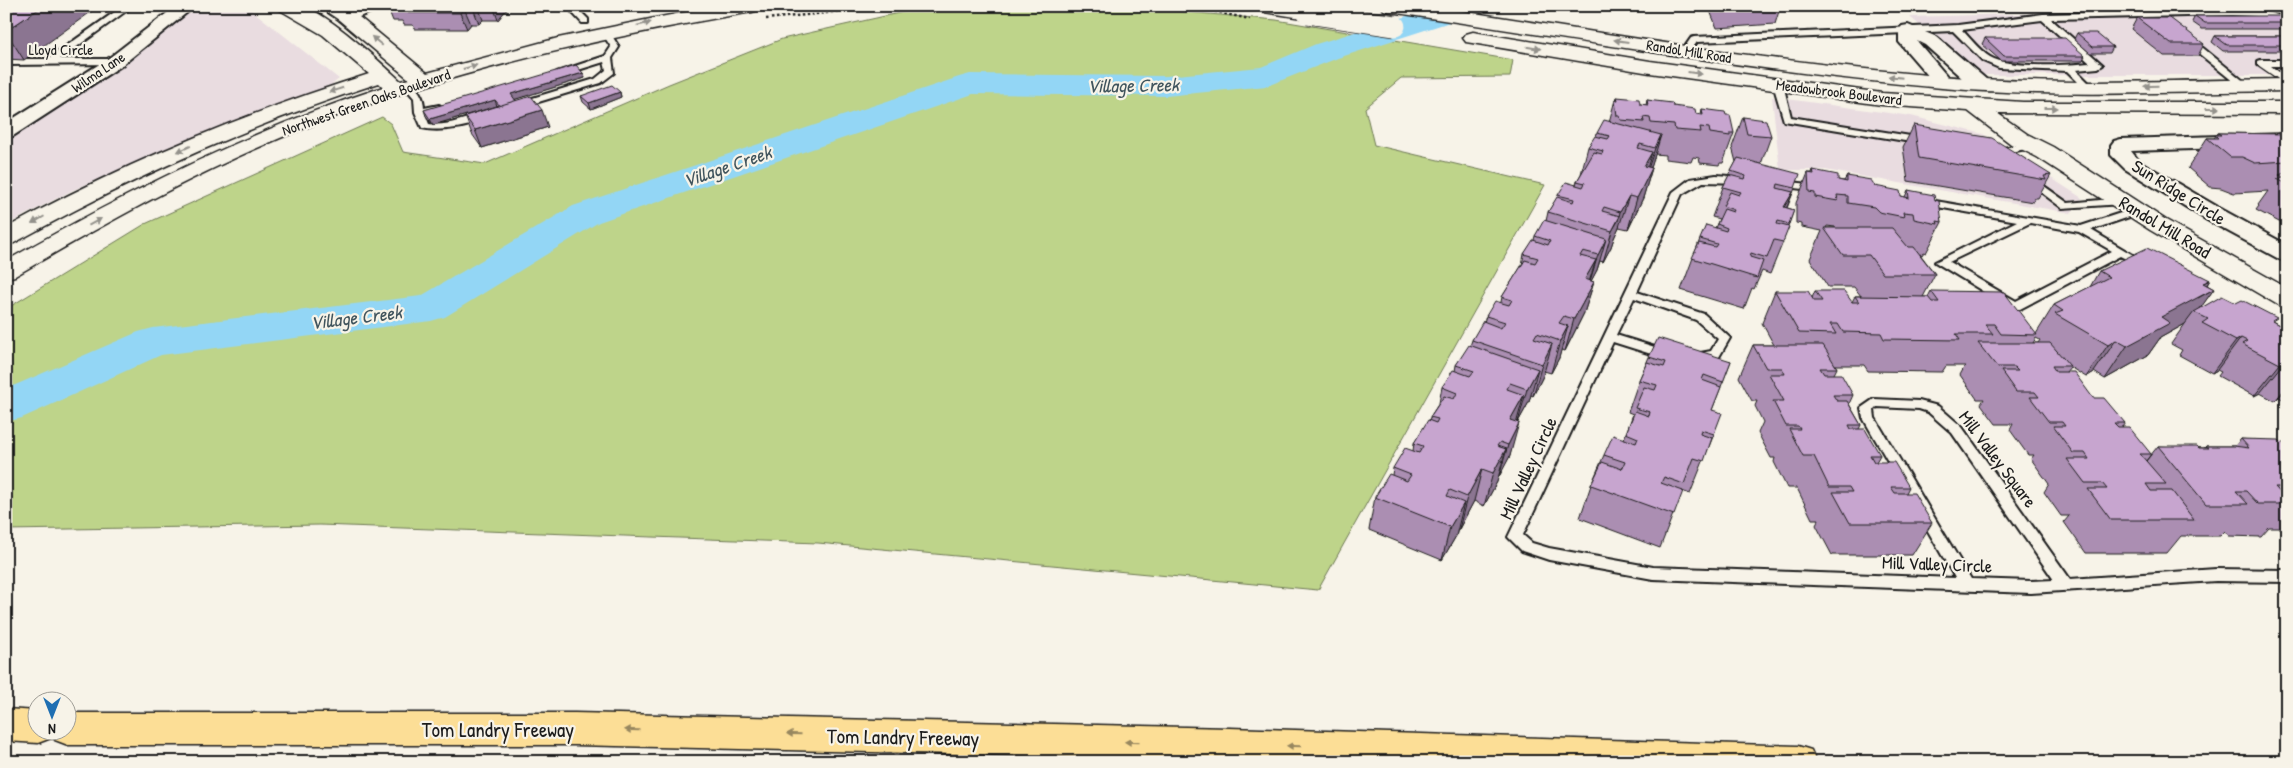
<svg xmlns="http://www.w3.org/2000/svg" width="2293" height="768" font-family="'Patrick Hand',sans-serif">
<style>
.built{fill:#e9dce0}
.green{fill:#bed48a;stroke:#6d7853}
.lines{fill:none;stroke-linecap:round;stroke-linejoin:round}
.river{fill:#93d6f5;fill-rule:evenodd}
.lane-casing{stroke:#1c1c1c;stroke-width:4}
.street-casing{stroke:#1c1c1c;stroke-width:4}
.secondary-casing{stroke:#1c1c1c;stroke-width:3}
.highway-casing{stroke:#1c1c1c;stroke-width:3}
.path{stroke:#1c1c1c;stroke-width:2.5;stroke-dasharray:2.5 2.5;stroke-linecap:butt}
.lane{fill:#f7f3e8;fill-rule:evenodd}
.street{fill:#f7f3e8;fill-rule:evenodd}
.secondary{fill:#f7f3e8;fill-rule:evenodd}
.highway{fill:#fcde96;fill-rule:evenodd}
.secondary-bridge-casing{stroke:#1c1c1c;stroke-width:23;stroke-linecap:butt}
.secondary-bridge{stroke:#f7f3e8;stroke-width:21}
.wall{fill:#ab8eb2;stroke:#1c1c1c;fill-rule:evenodd}
.shaded-wall{fill:#8b7491;stroke:#1c1c1c}
.building{fill:#c7a5cf;stroke:#1c1c1c}
.oneway{fill:#94928c}
.oneway2{fill:#97875f}
.labels{text-anchor:middle;dominant-baseline:central;stroke-width:4.5;stroke-linejoin:round;paint-order:stroke}
.far-street-label{font-size:15px;fill:#1c1c1c;stroke:#f7f3e8}
.street-label{font-size:18px;fill:#1c1c1c;stroke:#f7f3e8}
.water-label{font-size:19px;font-style:italic;fill:#40545d;stroke:#f7f3e8}
.near-street-label{font-size:21px;fill:#1c1c1c;stroke:#f7f3e8}
</style>
<rect width="100%" height="100%" fill="#f7f3e8"/>
<filter id="ink" filterUnits="userSpaceOnUse"><feTurbulence type="fractalNoise" baseFrequency=".02" numOctaves="2"/><feDisplacementMap in="SourceGraphic" scale="10" xChannelSelector="R" yChannelSelector="G"/><feConvolveMatrix kernelMatrix="1 2 1 2 8 2 1 2 1" color-interpolation-filters="sRGB"/></filter>
<g filter="url(#ink)">
<g class="built">
<polygon points="189,6 249,8 339,79 331,85 220,126 71,191 6,225 6,135"/>
<polygon points="2281,6 2287,10 2287,75 1978,75 1910,17"/>
<polygon points="1772,97 1911,116 1983,134 2082,198 2071,213 1825,170 1780,170"/>
</g>
<polygon class="green" points="930,6 1142,8 1276,20 1513,60 1510,77 1401,78 1365,108 1374,145 1545,185 1318,590 818,543 320,525 6,530 6,309 145,224 382,117 391,124 403,152 485,164 669,84 782,39"/>
<g class="lines">
<polygon class="river" points="1440,6 1485,6 1481,12 1338,58 1267,86 1166,96 973,94 599,222 445,317 431,321 161,355 22,418 6,422 6,389 138,332 153,328 421,296 573,206 959,77 970,74 1166,76 1261,67 1316,44"/>
<defs>
<g id="lane">
<polygon points="123,6 133,6 60,59 115,59 119,62 118,64 6,65 6,59 48,59"/>
<polygon points="566,6 575,6 588,19 588,23 582,23"/>
<path d="M2232,9L2257,10L2287,17V22L2257,16L2232,15L2051,19L2103,65L2098,68L2076,70L2093,87L2088,90L2085,89L2067,71L1999,68L1983,61L1953,31L1697,42L1689,53L1682,51L1691,38L1694,37L1958,25L2043,14ZM2042,20L2090,63C2068,65 2009,69 1990,57C1980,51 1971,39 1962,30Z"/>
<polygon points="603,31 609,31 619,47 612,58 614,73 601,83 522,107 516,107 516,103 595,79 606,70 604,62 562,75 557,72 605,56 611,47 602,33"/>
<polygon points="2186,39 2192,39 2246,83 2246,87 2240,87 2186,43"/>
<polygon points="2261,60 2287,60 2287,66 2271,66 2287,78 2287,85 2258,65 2258,61"/>
<polygon points="1778,81 1783,84 1791,117 1923,138 1928,141 1923,144 1784,121 1773,84"/>
<path d="M408,82C418,87 424,97 424,108L439,105L444,108L425,114L429,124C446,127 465,118 482,114L487,117C474,128 437,132 422,128L415,112L414,98L403,85Z"/>
<polygon points="2031,142 2034,143 2034,147 1994,156 1989,153 1990,151"/>
<path d="M1716,175L1743,177L1748,180L1743,183L1703,182L1682,194L1637,292L1704,314L1730,338L1719,357L1694,362L1690,361L1688,358L1690,355L1711,351L1718,339L1696,320L1634,298L1616,335L1671,352L1673,355L1667,359L1613,342L1523,535L1532,543L1549,548L1653,567L1955,578L1863,418L1861,408L1874,399L1919,401L1938,406L1962,427L2070,579L2216,569L2287,570V582L2216,581L2031,593L1653,579L1549,560L1522,551L1508,537L1673,192L1690,179ZM1877,407L1919,409L1928,412L1952,433L2054,580L2031,581L1971,579L1875,418L1874,410Z"/>
<polygon points="2030,176 2068,203 2122,198 2127,201 2122,204 2062,208 2026,181 2025,179"/>
<polygon points="1780,181 1820,185 1825,188 1820,191 1776,186 1776,182"/>
<path d="M1924,199L2081,226L2133,209H2141V213L2091,230L2150,265L2144,268L2120,256L2020,309H2012L1935,262L2017,221L1920,204V200ZM2030,223L2079,232L2112,251L2016,301L1949,262Z"/>
</g>
<g id="street">
<polygon points="176,6 195,6 121,66 13,136 6,138 6,123 109,58"/>
<polygon points="355,6 378,6 376,10 352,20 340,20 338,16 340,12"/>
<polygon points="1908,25 1937,37 1987,80 1989,84 1987,88 1973,88 1925,45 1917,41 1952,82 1949,86 1937,86 1899,42 1899,30 1902,26"/>
<polygon points="2287,134 2287,146 2131,151 2139,161 2223,210 2287,245 2287,261 2279,259 2207,220 2125,169 2111,155 2111,145 2114,141 2121,139"/>
</g>
<g id="secondary">
<path d="M277,6C284,6 293,5 301,6C326,11 381,63 401,81L409,79L339,20L318,6H341L353,12L427,73L558,38L655,18L718,6H761L758,10L752,12C604,37 456,70 315,124C211,164 111,220 15,276L6,278V261C127,192 251,130 383,87L379,83C252,124 131,178 14,243L6,245V228C122,164 243,114 369,74L323,35L280,10Z"/>
<polygon points="1255,6 1300,6 1315,9 1317,13 1315,17 1308,19 1264,12 1258,10"/>
<path d="M1381,6H1429C1613,34 1797,68 1983,79C2084,85 2186,80 2287,79V91C2172,92 2057,98 1942,88C1757,72 1574,39 1390,12L1384,10Z"/>
<polygon points="1473,32 1650,61 1882,93 2023,102 2287,102 2287,114 1997,113 2027,134 2053,147 2166,220 2287,288 2287,307 2278,305 2150,230 2037,157 2011,144 1968,111 1882,105 1650,73 1466,42 1463,38 1466,34"/>
</g>
<polygon id="highway" points="6,709 38,711 38,730 68,730 68,713 575,713 1230,728 1798,746 1811,750 1816,762 1286,762 575,745 68,745 55,740 53,734 51,738 38,743 6,741"/>
</defs>
<use href="#lane" class="lane-casing"/>
<use href="#street" class="street-casing"/>
<use href="#secondary" class="secondary-casing"/>
<use href="#highway" class="highway-casing"/>
<g class="path">
<polyline points="1170,6 1207,10 1250,19"/>
<polyline points="766,19 893,6"/>
</g>
<use href="#lane" class="lane"/>
<use href="#street" class="street"/>
<use href="#secondary" class="secondary"/>
<use href="#highway" class="highway"/>
<defs>
<polyline id="secondary-bridge" points="1308,13 1395,26"/>
</defs>
<use href="#secondary-bridge" class="secondary-bridge-casing"/>
<use href="#secondary-bridge" class="secondary-bridge"/>
</g>
<g class="wall">
<polygon points="6,6 24,60 6,59"/>
<polygon points="387,6 509,6 498,20 483,20 479,24 471,24 467,29 415,29 413,25 404,25 402,21 393,21"/>
<polygon points="1708,6 1779,6 1780,8 1775,24 1717,28"/>
<polygon points="2195,16 2287,18 2287,29 2202,29 2192,22"/>
<polygon points="2137,18 2204,44 2198,56 2164,56 2131,29"/>
<polygon points="2077,33 2113,47 2110,53 2090,53 2074,39"/>
<polygon points="2215,36 2287,36 2287,51 2223,51 2212,42"/>
<polygon points="1985,38 2085,56 2082,61 2001,61 1982,44"/>
<polygon points="583,73 585,78 515,99 548,127 482,148 472,134 465,116 498,106 497,106 433,125 426,116 424,110"/>
<polygon points="620,92 621,97 591,109 583,102 581,96"/>
<polygon points="1617,97 1640,104 1646,105 1647,100 1673,106 1696,114 1701,114 1702,109 1734,133 1723,163 1720,163 1719,165 1700,163 1699,158 1693,157 1691,162 1665,159 1665,155 1655,154 1651,168 1652,168 1643,198 1628,229 1619,227 1614,238 1611,247 1603,262 1600,261 1597,270 1591,281 1594,282 1584,313 1565,351 1561,350 1559,358 1551,373 1544,371 1543,376 1533,396 1531,395 1529,402 1518,422 1517,421 1510,456 1498,477 1497,482 1484,506 1474,501 1459,529 1458,529 1456,536 1442,560 1369,530 1375,497 1392,475 1393,468 1413,451 1414,443 1429,421 1430,417 1439,403 1442,387 1455,371 1456,365 1470,346 1472,340 1484,322 1486,316 1501,302 1502,297 1522,265 1524,254 1534,240 1535,236 1546,221 1548,212 1557,198 1558,195 1576,185 1577,181 1581,174 1588,147 1596,136 1597,133 1609,122 1615,100 1616,100"/>
<polygon points="1743,117 1771,136 1761,164 1795,188 1787,208 1794,210 1788,226 1783,242 1770,274 1762,271 1754,289 1752,288 1744,309 1681,290 1700,239 1715,228 1719,219 1712,217 1723,187 1736,162 1732,147"/>
<polygon points="1914,125 2051,175 2038,198 2035,198 2033,202 1908,181 1903,147"/>
<polygon points="2218,133 2287,134 2287,223 2283,224 2256,210 2259,206 2258,205 2268,191 2234,193 2221,188 2210,187 2188,168 2207,138 2214,138"/>
<path d="M1813,170L1838,180L1844,181L1847,176L1901,196L1905,197L1908,190L1935,200L1942,222L1926,253L1924,252L1922,255L1920,254L1935,274L1923,297H1928L1931,291L2036,334L2054,305L2090,287L2099,271L2210,280L2207,285L2214,289L2200,308L2274,322L2279,325L2287,323V402L2279,397L2275,401L2260,393L2254,396L2218,376L2221,372L2217,370L2212,373L2179,355L2182,350L2171,344L2185,324L2160,338L2148,355L2105,379L2094,372L2086,377L2070,367L2066,372L2093,398L2125,423L2122,427L2151,454L2146,461L2158,446L2204,448L2206,446H2235L2241,439L2282,443L2285,440H2287V528H2269L2261,537L2229,536L2225,531L2220,536H2181L2167,553H2086L2064,522L2069,516H2061L2044,492L2049,484L2031,459L2034,455H2028L2010,430L2013,424H1996L1981,404L1984,399H1977L1960,375L1965,366H1946L1942,372L1868,371L1864,365H1835L1837,368L1834,374L1853,395L1849,404L1861,425L1859,429L1880,455L1876,462L1909,487L1906,493L1932,523L1912,555H1832L1816,525L1819,519H1812L1797,488H1787L1774,462L1775,458H1771L1758,433L1763,422L1755,406L1757,401H1752L1739,377L1753,345H1774L1762,323L1775,291L1812,298L1815,291L1852,302L1855,296H1861L1854,287H1828L1810,259L1822,231L1802,227V224L1796,223V203L1808,173H1812ZM1827,226L1835,227V228H1826ZM2036,338L2040,340L2038,343H2033Z"/>
<polygon points="1649,357 1731,361 1712,410 1714,434 1690,494 1682,491 1660,548 1580,518 1591,485 1604,455 1624,439 1633,414 1628,412 1639,380"/>
</g>
<g class="shaded-wall">
<polygon points="43,6 99,6 24,60 6,32 6,31"/>
<polygon points="475,6 478,6 483,20 479,24 473,8"/>
<polygon points="493,6 509,6 498,20"/>
<polygon points="464,8 471,24 467,29 460,13"/>
<polygon points="583,73 585,78 513,100 511,94"/>
<polygon points="620,92 621,97 591,109 589,103"/>
<polygon points="495,100 497,106 433,125 430,119"/>
<polygon points="542,110 548,127 482,148 475,130"/>
<polygon points="1661,135 1652,165 1645,178 1655,148"/>
<polygon points="1652,152 1643,182 1644,166"/>
<polygon points="1652,168 1643,198 1628,229 1637,198"/>
<polygon points="1793,192 1781,222 1784,207"/>
<polygon points="1629,196 1619,227 1614,238 1611,247 1603,262 1612,231 1618,221 1620,212"/>
<polygon points="1606,239 1597,270 1588,287 1598,255"/>
<polygon points="1596,260 1586,292 1585,279"/>
<polygon points="2210,280 2198,298 2214,289 2197,313 2194,312 2185,324 2160,338 2148,355 2105,379 2127,346 2161,317 2203,283"/>
<polygon points="1594,282 1584,313 1565,351 1574,319"/>
<polygon points="1568,326 1559,358 1551,373 1560,341"/>
<polygon points="2241,338 2217,370 2212,373 2236,341"/>
<polygon points="2116,340 2094,372 2086,377 2108,345"/>
<polygon points="1552,344 1543,376 1533,396 1542,364"/>
<polygon points="2286,361 2260,393 2254,396 2280,364"/>
<polygon points="1538,369 1529,402 1518,422 1527,389"/>
<polygon points="2287,386 2287,388 2279,397 2275,401"/>
<polygon points="1524,395 1515,428 1510,420"/>
<polygon points="1519,423 1510,456 1499,477 1508,445"/>
<polygon points="1506,449 1497,482 1484,506 1493,473"/>
<polygon points="1482,469 1474,501 1459,529 1467,497"/>
<polygon points="1464,503 1456,536 1442,560 1450,527"/>
</g>
<g class="building">
<polygon points="6,6 43,6 6,31"/>
<polygon points="399,6 475,6 473,8 464,8 460,13 408,13 413,8 397,9"/>
<polygon points="1719,6 1779,6 1780,8 1722,12"/>
<polygon points="2195,16 2283,16 2287,18 2287,23 2205,23"/>
<polygon points="2137,18 2170,18 2204,44 2171,44"/>
<polygon points="2077,33 2096,33 2113,47 2093,47"/>
<polygon points="2215,36 2287,36 2287,45 2227,45"/>
<polygon points="1985,38 2065,38 2085,56 2004,56"/>
<polygon points="576,65 583,73 511,94 516,101 500,106 495,100 430,119 424,110"/>
<polygon points="612,85 620,92 589,103 581,96"/>
<polygon points="531,96 542,110 475,130 465,116"/>
<polygon points="1617,97 1639,99 1640,104 1648,105 1647,100 1672,103 1673,106 1695,109 1696,114 1703,115 1702,109 1725,112 1726,115 1730,115 1734,133 1730,133 1730,136 1710,133 1709,128 1700,127 1701,132 1675,130 1674,125 1651,123 1650,118 1643,117 1644,122 1621,120 1620,116 1617,116 1615,100 1618,100"/>
<polygon points="1743,117 1766,120 1771,136 1747,134"/>
<polygon points="1604,120 1661,135 1655,148 1640,144 1638,148 1652,152 1644,166 1652,168 1637,198 1629,196 1620,212 1604,207 1602,211 1620,216 1612,231 1548,212 1557,197 1573,202 1574,199 1558,195 1566,182 1583,187 1585,183 1577,181 1594,152 1602,154 1603,151 1588,147 1595,136 1608,139 1610,136 1597,133"/>
<polygon points="1914,125 1992,138 2051,175 2044,176 2046,180 1919,158"/>
<polygon points="2218,133 2287,134 2287,161 2255,163 2242,157 2230,157 2207,138 2218,138 2215,135 2221,135"/>
<polygon points="1738,158 1800,174 1795,188 1778,184 1777,188 1793,192 1784,207 1794,210 1789,224 1778,221 1777,224 1789,227 1783,242 1774,240 1767,258 1751,253 1750,257 1763,261 1757,278 1692,258 1699,243 1715,247 1717,244 1700,239 1706,225 1726,231 1727,228 1717,224 1724,209 1733,212 1734,210 1723,206 1730,192 1739,195 1741,192 1723,187 1729,175 1745,179 1746,176 1731,171"/>
<polygon points="1813,170 1838,175 1838,180 1847,182 1847,176 1871,180 1875,186 1900,191 1901,196 1909,198 1908,190 1934,195 1935,200 1939,201 1942,222 1937,221 1938,224 1914,219 1913,213 1903,212 1904,217 1879,212 1874,207 1848,203 1848,196 1837,195 1838,201 1815,197 1815,193 1809,192 1808,173 1814,174"/>
<polygon points="2287,172 2287,184 2277,179 2284,177 2279,175"/>
<polygon points="1544,220 1606,239 1598,255 1583,251 1580,256 1596,260 1585,279 1594,282 1574,319 1564,316 1559,323 1568,326 1560,341 1537,333 1534,338 1552,344 1542,364 1472,340 1483,321 1501,328 1505,322 1486,316 1495,301 1509,305 1512,300 1502,297 1525,260 1535,263 1538,258 1524,254 1533,240 1548,245 1550,241 1535,236"/>
<polygon points="1824,228 1892,228 1908,247 1914,247 1935,274 1883,274 1869,255 1843,255"/>
<polygon points="2147,248 2210,280 2203,283 2214,289 2161,317 2170,323 2127,346 2116,340 2108,345 2055,314 2063,311 2054,305 2109,277 2099,271"/>
<polygon points="1775,291 1808,291 1814,301 1822,301 1815,291 1844,291 1852,302 1859,302 1855,296 1928,297 1932,302 1939,302 1931,291 2004,292 2037,335 2001,334 1994,324 1985,324 1993,334 1956,334 1960,340 1884,339 1881,333 1843,332 1838,324 1830,324 1836,334 1799,333"/>
<polygon points="2222,296 2236,303 2242,300 2277,318 2272,321 2279,325 2284,322 2287,323 2287,361 2286,361 2280,364 2242,344 2247,341 2241,338 2236,341 2202,323 2208,319 2194,312"/>
<polygon points="1658,338 1731,361 1723,382 1704,375 1702,380 1721,387 1712,410 1722,413 1714,434 1701,430 1700,434 1712,438 1704,461 1694,458 1684,484 1664,477 1661,483 1683,491 1674,515 1591,485 1602,462 1622,469 1625,462 1604,455 1613,435 1636,443 1638,438 1626,433 1635,411 1649,416 1650,412 1635,408 1644,387 1655,390 1657,385 1639,380 1647,362 1664,367 1666,362 1649,357"/>
<polygon points="1978,343 2050,343 2070,366 2052,366 2056,372 2074,372 2093,398 2104,398 2125,423 2114,423 2118,427 2129,427 2151,454 2140,454 2166,484 2146,484 2151,491 2172,491 2194,520 2111,520 2088,489 2107,489 2102,483 2085,483 2067,459 2089,459 2085,453 2073,453 2053,426 2065,426 2062,422 2049,422 2030,397 2039,397 2035,392 2016,392 2001,371 2018,371 2014,367 1997,367"/>
<polygon points="1469,345 1538,369 1527,389 1510,383 1507,389 1524,395 1510,420 1519,423 1508,445 1500,442 1497,446 1506,449 1493,473 1482,469 1467,497 1450,490 1447,496 1464,503 1450,527 1375,497 1389,474 1407,481 1411,475 1393,468 1405,448 1419,453 1423,446 1414,443 1428,420 1436,423 1438,419 1430,417 1444,396 1454,399 1457,393 1442,387 1453,370 1470,376 1474,371 1456,365"/>
<polygon points="1753,345 1823,345 1837,368 1820,368 1824,374 1841,374 1853,395 1833,395 1837,401 1847,401 1861,425 1849,425 1851,429 1865,429 1880,455 1870,455 1874,462 1894,462 1909,487 1891,487 1895,493 1914,493 1932,523 1850,523 1833,492 1852,492 1849,487 1829,487 1814,456 1803,456 1789,429 1800,429 1798,426 1786,426 1773,401 1784,401 1769,374 1785,374 1782,368 1766,368"/>
<polygon points="2241,439 2279,440 2287,448 2287,489 2285,487 2275,487 2287,500 2287,504 2258,504 2246,491 2236,491 2248,504 2206,504 2158,446 2197,446 2199,448 2209,448 2206,446 2234,446 2249,448"/>
</g>
<defs><path id="oneway-solid" d="M-6-.8H1V-3.2L6.5 0L1 3.2V.8H-6Z" transform="scale(1.25)"/></defs>
<g class="oneway">
<use href="#oneway-solid" transform="translate(644 24) rotate(-14)"/>
<use href="#oneway-solid" transform="translate(377 41) rotate(-140)"/>
<use href="#oneway-solid" transform="translate(1621 41) rotate(-172)"/>
<use href="#oneway-solid" transform="translate(1534 48) rotate(9)"/>
<use href="#oneway-solid" transform="translate(470 67) rotate(-16)"/>
<use href="#oneway-solid" transform="translate(1695 73) rotate(8)"/>
<use href="#oneway-solid" transform="translate(1895 77) rotate(-174)"/>
<use href="#oneway-solid" transform="translate(2151 86) rotate(179)"/>
<use href="#oneway-solid" transform="translate(336 90) rotate(162)"/>
<use href="#oneway-solid" transform="translate(2051 108)"/>
<use href="#oneway-solid" transform="translate(2213 108)"/>
<use href="#oneway-solid" transform="translate(184 149) rotate(156)"/>
<use href="#oneway-solid" transform="translate(38 220) rotate(150)"/>
<use href="#oneway-solid" transform="translate(95 222) rotate(-29)"/>
</g>
<g class="oneway2">
<use href="#oneway-solid" transform="translate(632 730) rotate(-179)"/>
<use href="#oneway-solid" transform="translate(794 734) rotate(-179)"/>
<use href="#oneway-solid" transform="translate(1132 742) rotate(-179)"/>
<use href="#oneway-solid" transform="translate(1294 746) rotate(-178)"/>
</g>
</g>
<g class="labels">
<g class="far-street-label">
<text x="61" y="49">Lloyd Circle</text>
<text transform="translate(1689 51) rotate(9)">Randol Mill Road</text>
<text transform="translate(98 72) rotate(-34)">Wilma Lane</text>
<text transform="translate(1839 92) rotate(7)">Meadowbrook Boulevard</text>
<text transform="translate(366 102) rotate(-19)">Northwest Green Oaks Boulevard</text>
</g>
<g class="street-label">
<text transform="translate(2179 192) rotate(32)">Sun Ridge Circle</text>
<text transform="translate(2165 227) rotate(31)">Randol Mill Road</text>
<text transform="translate(1998 459) rotate(53)">Mill Valley Square</text>
<text transform="translate(1528 468) rotate(-65)">Mill Valley Circle</text>
<text transform="translate(1937 564) rotate(2)">Mill Valley Circle</text>
</g>
<g class="water-label">
<text transform="translate(1133 85) rotate(-1)">Village Creek</text>
<text transform="translate(727 166) rotate(-19)">Village Creek</text>
<text transform="translate(356 317) rotate(-7)">Village Creek</text>
</g>
<g class="near-street-label">
<text x="498" y="729">Tom Landry Freeway</text>
<text transform="translate(903 737) rotate(1)">Tom Landry Freeway</text>
</g>
</g>
<rect width="2293" height="768" fill="none" stroke="#f7f3e8" stroke-width="25"/>
<rect x="12" y="12" width="2268" height="743" fill="none" stroke="#1c1c1c" stroke-width="2" filter="url(#ink)"/>
<g transform="translate(52 716) rotate(180)"><circle r="24" fill="#f7f3e8" stroke="#9f9d96"/>
<path d="M0-4L9 19L0 12L-9 19Z" fill="#1f6fb2"/>
<text y="-8" font-size="14" font-weight="bold" text-anchor="middle" fill="#1c1c1c">N</text>
</g>
</svg>
